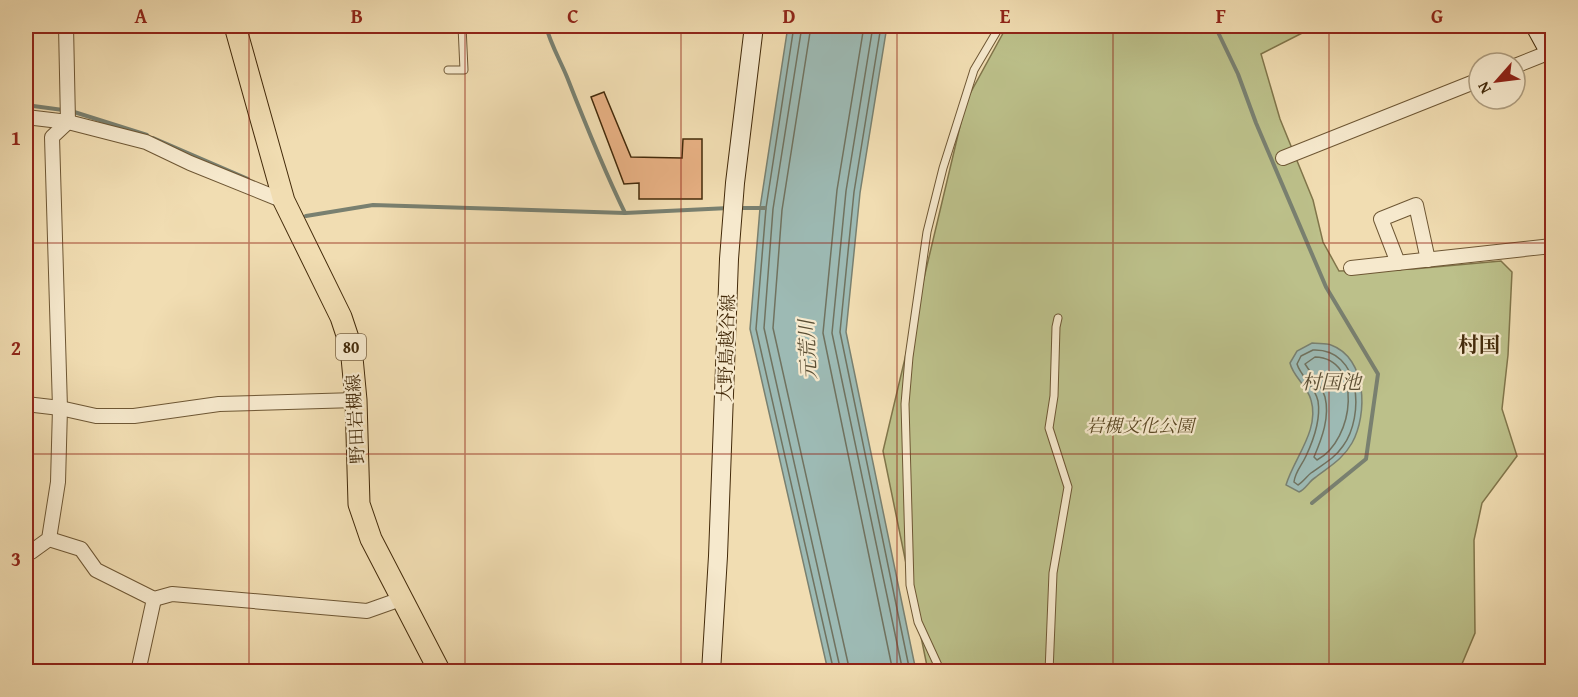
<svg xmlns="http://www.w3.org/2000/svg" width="1578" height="697" font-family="'Gentium Book Plus','Noto Serif JP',serif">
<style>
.green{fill:#bcc08a;stroke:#80754a;stroke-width:1.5}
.water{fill:#9dbab4;stroke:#798070;stroke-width:1.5}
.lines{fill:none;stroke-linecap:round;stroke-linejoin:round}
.shore{stroke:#70725f;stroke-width:1.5}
.stream{stroke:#798070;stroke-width:4}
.building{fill:#e7b083;stroke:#432a0a;stroke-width:1.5}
.lane-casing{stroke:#6e5734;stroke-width:9}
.street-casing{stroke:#6e5734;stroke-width:16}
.secondary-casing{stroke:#432a0a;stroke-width:20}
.primary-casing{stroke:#432a0a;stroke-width:23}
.lane{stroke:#f6e9cd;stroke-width:7}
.street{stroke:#f6e9cd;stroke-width:14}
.secondary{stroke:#f6e9cd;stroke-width:18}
.primary{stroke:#f1ddb2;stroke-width:21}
.grid{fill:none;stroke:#8f2418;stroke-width:1.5;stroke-opacity:0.55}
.labels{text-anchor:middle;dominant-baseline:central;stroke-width:4.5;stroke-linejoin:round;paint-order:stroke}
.shield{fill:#f6e9cd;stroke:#796344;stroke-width:1.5}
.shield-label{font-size:16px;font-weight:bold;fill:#432a0a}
.street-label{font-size:18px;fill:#432a0a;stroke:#f6e9cd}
.park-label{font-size:18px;font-style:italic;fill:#5b4824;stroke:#f6e9cd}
.water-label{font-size:20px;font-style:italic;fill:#5a4e34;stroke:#f6e9cd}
.quarter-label{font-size:21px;font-weight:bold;fill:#432a0a;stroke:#f6e9cd}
.neatline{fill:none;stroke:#8f2418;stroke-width:2}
.grid-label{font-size:20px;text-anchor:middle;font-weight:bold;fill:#8f2418}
</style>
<rect width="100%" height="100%" fill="#f1ddb2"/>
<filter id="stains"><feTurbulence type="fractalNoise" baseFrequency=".00333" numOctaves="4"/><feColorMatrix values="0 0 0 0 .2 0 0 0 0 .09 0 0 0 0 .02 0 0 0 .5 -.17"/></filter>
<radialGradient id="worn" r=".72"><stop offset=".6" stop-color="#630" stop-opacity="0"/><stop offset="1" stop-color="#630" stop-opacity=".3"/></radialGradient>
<polygon class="green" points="1007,26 1316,26 1261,54 1280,119 1313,200 1323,242 1339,271 1413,269 1501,261 1512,272 1508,355 1502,409 1517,456 1482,503 1474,540 1475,633 1459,671 928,671 883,451 966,101"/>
<g class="water">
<polygon points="788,26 887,26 860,193 846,332 916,671 828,671 750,329 760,208"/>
<path d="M1312,343C1318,344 1326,343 1331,345C1367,358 1368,414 1352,443C1343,459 1330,466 1316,477C1309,481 1306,489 1299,492L1286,485C1294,458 1320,430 1311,400C1307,385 1293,377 1290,363L1297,351Z"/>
</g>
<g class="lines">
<g class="shore">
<polyline points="794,26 766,208 756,329 834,672"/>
<polyline points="802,26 773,209 764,328 841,672"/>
<polyline points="811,26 782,210 773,328 850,672"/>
<polyline points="864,26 837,190 823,333 893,672"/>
<polyline points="873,26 846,191 832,333 903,672"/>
<polyline points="881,26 854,192 840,332 910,672"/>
<path d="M1313,350C1361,348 1365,416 1343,446C1334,459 1323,464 1311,473C1307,476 1303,482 1298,485L1294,482C1295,472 1302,465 1306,456C1314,439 1321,420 1318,401C1315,386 1301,377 1297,364L1301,356Z"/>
<path d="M1315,357C1363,358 1355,440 1317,460L1314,457C1322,438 1330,417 1325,397C1321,384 1312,375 1305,364Z"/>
</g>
<g class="stream">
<path d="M546,26C550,43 560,60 567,77C585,123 603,168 625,213"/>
<polyline points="1215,26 1238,74 1256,123 1326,287 1378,374 1366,459 1312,503"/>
<polyline points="26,105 63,110"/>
<polyline points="71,111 147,135"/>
<polyline points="153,138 248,179"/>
<polyline points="739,208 765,208"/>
<polyline points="306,216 373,205 625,213 729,208"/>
</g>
</g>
<polygon class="building" points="604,92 631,157 682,158 683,139 702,139 702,199 639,199 639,183 624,184 591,97"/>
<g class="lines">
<defs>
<g id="lane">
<polyline points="448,70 464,70 462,26"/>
<polyline points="941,672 918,622 910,585 905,404 909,357 927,232 943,168 974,70 1000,26"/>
<polyline points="1049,672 1053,573 1068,487 1049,428 1054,396 1056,327 1058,318"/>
</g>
<g id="street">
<polyline points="1515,66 1550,52"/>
<polyline points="26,117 68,122 146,142 190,163 284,201"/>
<polyline points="1283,158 1479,80"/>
<polyline points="1398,263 1381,219 1416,205 1428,260"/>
<polyline points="1351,268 1552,246"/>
<polyline points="26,404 60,408 96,416 134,416 219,404 356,400"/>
<polyline points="49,539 81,549 96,570 154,599 172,594 367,611 401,599"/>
<polyline points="26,553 31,552 49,539 58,482 60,408 52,137 68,122 66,26"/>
<polyline points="138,672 154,599"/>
</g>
<g id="secondary">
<polyline points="1535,26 1552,57"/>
<polyline points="711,672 718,556 729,259 735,183 754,26"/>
</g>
<polyline id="primary" points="235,26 284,201 341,317 351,347 356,400 359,504 371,539 440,672"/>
</defs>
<use href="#lane" class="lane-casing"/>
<use href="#street" class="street-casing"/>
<use href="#secondary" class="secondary-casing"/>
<use href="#primary" class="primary-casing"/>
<use href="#lane" class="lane"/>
<use href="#street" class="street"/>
<use href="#secondary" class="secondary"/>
<use href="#primary" class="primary"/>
</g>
<path class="grid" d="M249,26V672M465,26V672M681,26V672M897,26V672M1113,26V672M1329,26V672M26,243H1552M26,454H1552"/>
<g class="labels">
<rect class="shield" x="336" y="334" width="30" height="26" rx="4.5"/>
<g class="shield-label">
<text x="351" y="347">80</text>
</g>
<g class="street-label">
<text transform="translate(726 348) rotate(-88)">大野島越谷線</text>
<text transform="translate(355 419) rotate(-93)">野田岩槻線</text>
</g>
<g class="park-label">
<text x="1140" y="425">岩槻文化公園</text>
</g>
<g class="water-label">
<text transform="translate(807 350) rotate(-93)">元荒川</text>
<text x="1331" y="381">村国池</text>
</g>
<g class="quarter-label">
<text x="1479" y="344">村国</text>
</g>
</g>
<rect width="1578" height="697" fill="none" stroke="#f1ddb2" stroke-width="66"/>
<g transform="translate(1497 81) rotate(242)"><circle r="28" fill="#f6e9cd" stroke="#ae9d7f" stroke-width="1.5"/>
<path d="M0-4.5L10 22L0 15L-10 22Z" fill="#8f2418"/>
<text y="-9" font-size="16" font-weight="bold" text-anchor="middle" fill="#432a0a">N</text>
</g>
<rect x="33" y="33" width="1512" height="631" class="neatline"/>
<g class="grid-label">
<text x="141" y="23">A</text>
<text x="357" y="23">B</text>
<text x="573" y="23">C</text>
<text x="789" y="23">D</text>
<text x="1005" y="23">E</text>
<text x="1221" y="23">F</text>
<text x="1437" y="23">G</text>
<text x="16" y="145">1</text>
<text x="16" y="355">2</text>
<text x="16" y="566">3</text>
</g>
<rect width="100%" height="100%" filter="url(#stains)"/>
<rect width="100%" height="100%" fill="url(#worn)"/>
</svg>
